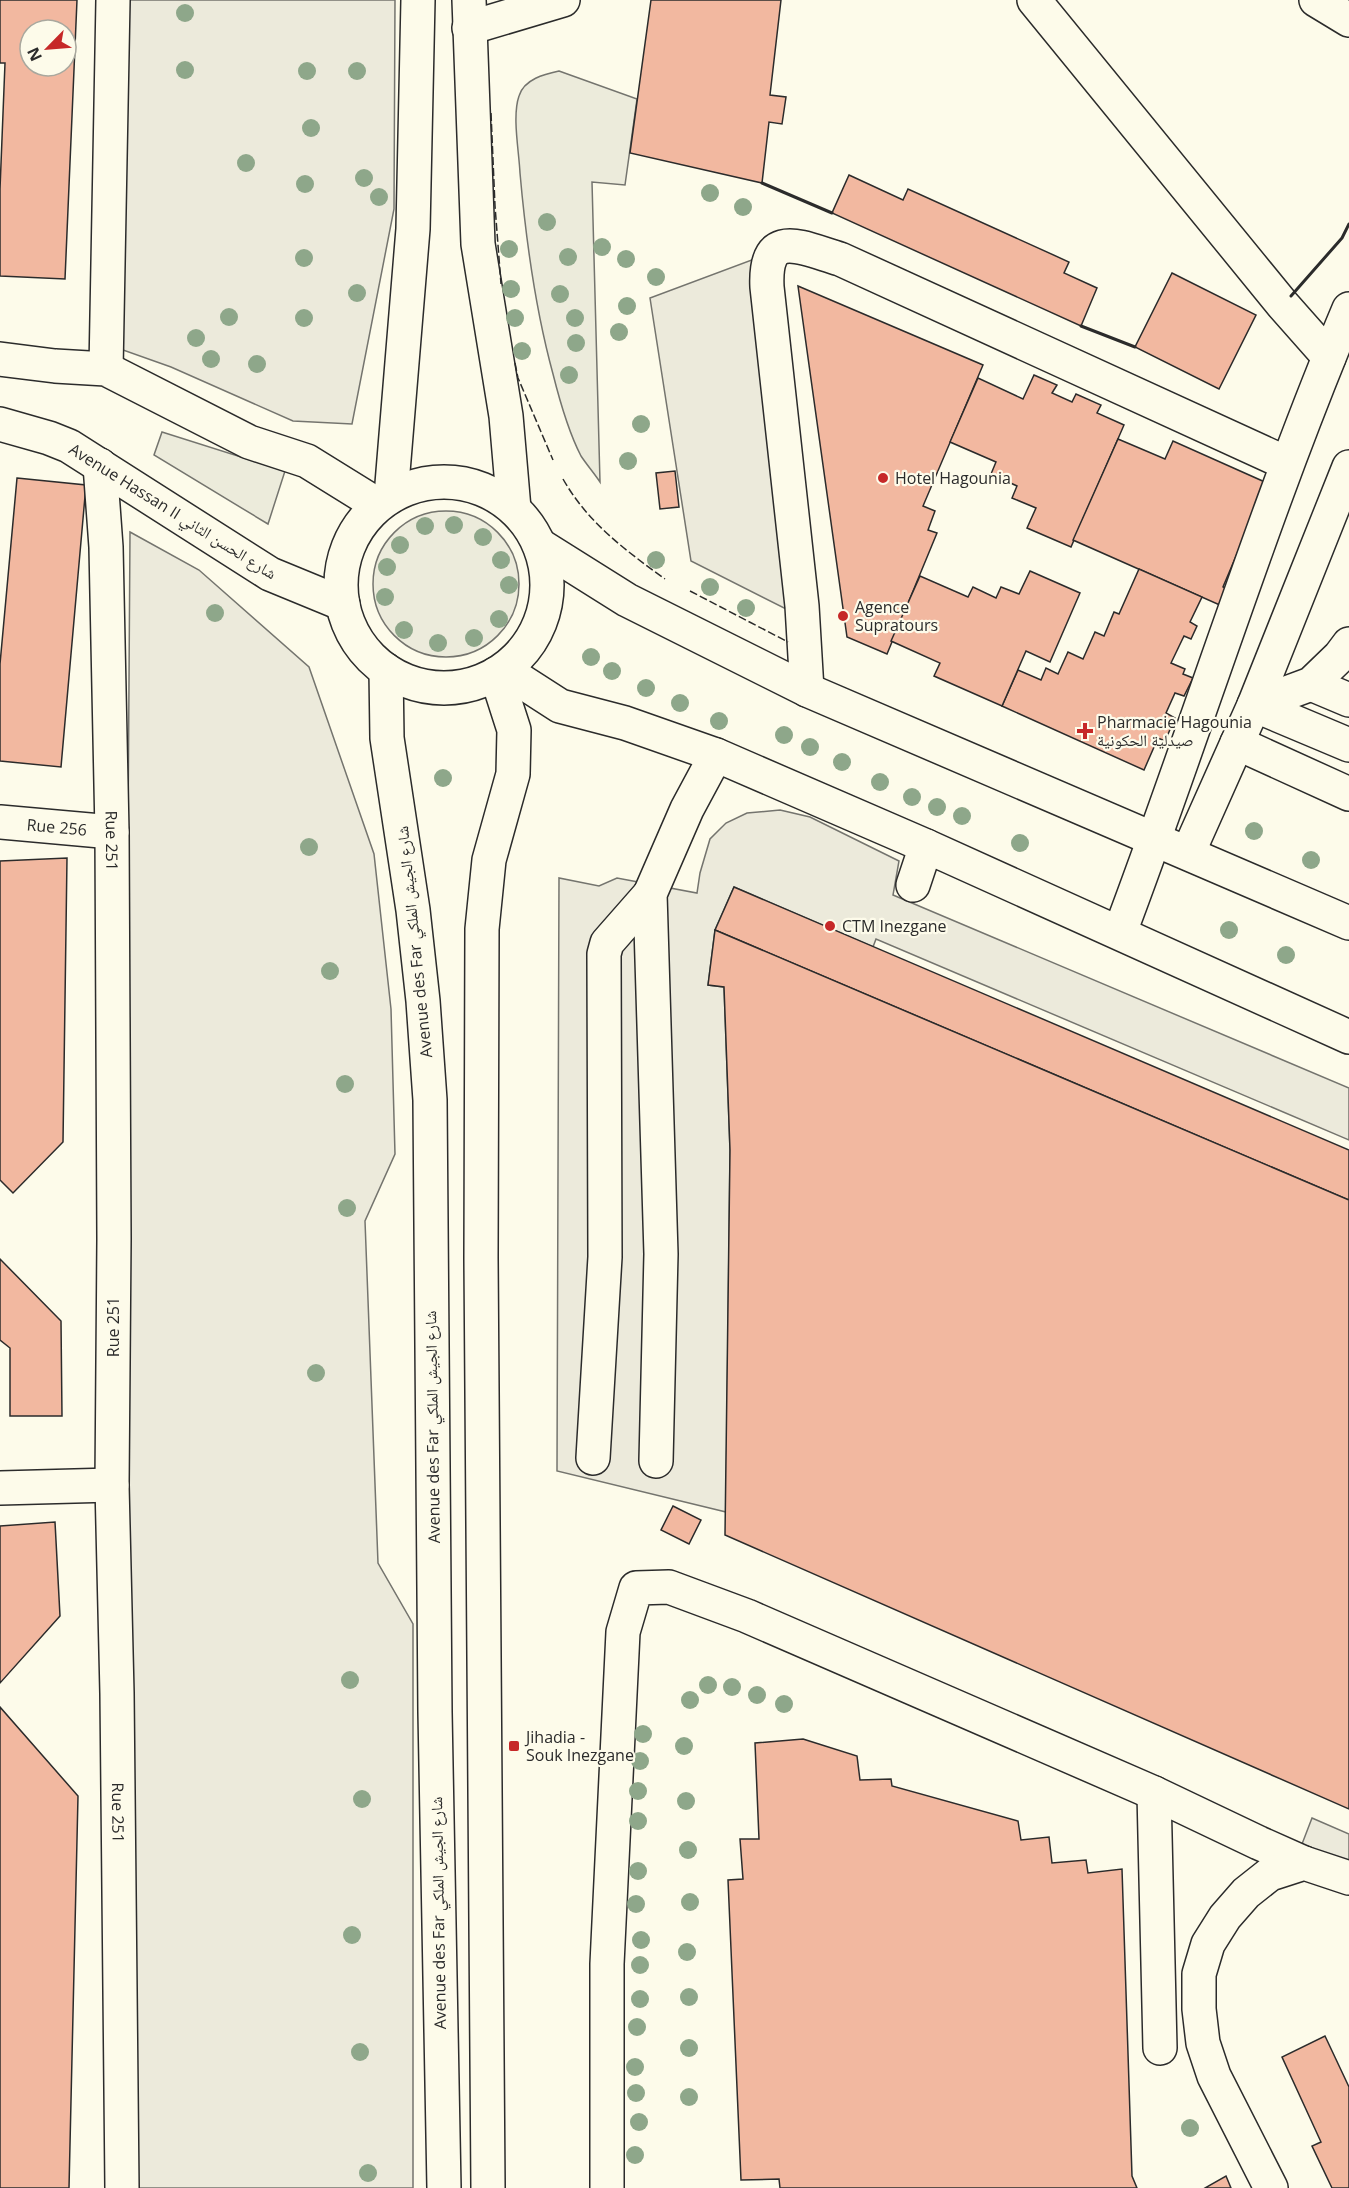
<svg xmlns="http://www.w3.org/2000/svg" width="1349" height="2188" font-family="'Open Sans','Noto Naskh Arabic',sans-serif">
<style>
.green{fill:#ecebdb;stroke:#74746e;stroke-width:1.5}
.parking{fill:#eceadb;stroke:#74746e;stroke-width:1.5}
.building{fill:#f2b8a0;stroke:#2b2b2b;stroke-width:1.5;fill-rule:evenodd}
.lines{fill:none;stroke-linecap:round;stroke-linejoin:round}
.minor-casing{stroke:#2b2b2b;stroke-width:36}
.major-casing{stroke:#2b2b2b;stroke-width:36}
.minor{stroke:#fdfbea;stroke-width:33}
.major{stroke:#fdfbea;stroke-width:33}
.fence{stroke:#2b2b2b;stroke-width:1.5;stroke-dasharray:8 3;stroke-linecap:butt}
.wall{stroke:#2b2b2b;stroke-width:3}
.tree{fill:#8ea78a}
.poi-dot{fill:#c62828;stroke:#fdfbea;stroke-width:2}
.labels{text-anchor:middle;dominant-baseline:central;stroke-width:4.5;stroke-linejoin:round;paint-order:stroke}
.poi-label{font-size:16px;fill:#2b2b2b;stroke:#fdfbea;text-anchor:start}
.street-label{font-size:16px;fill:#2b2b2b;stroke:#fdfbea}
</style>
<rect width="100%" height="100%" fill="#fdfbea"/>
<g class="green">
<path d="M559,71L637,99L625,185L592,182L600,482C594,473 587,465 581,456C568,431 560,402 553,374C535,308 526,241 520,173C519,151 512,116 519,96C524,79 545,74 559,71Z"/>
<polygon points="162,432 285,471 268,524 154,455"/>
<circle cx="446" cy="584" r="73"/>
</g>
<g class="parking">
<polygon points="119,0 395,0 394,209 352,424 293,421 171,367 123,350"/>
<polygon points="757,258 796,614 691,561 650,298"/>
<polygon points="130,532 199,570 309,667 374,854 391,1009 395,1154 365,1221 378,1563 413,1624 413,2188 134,2188 128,1491 128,832"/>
<polygon points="780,810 810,817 899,861 893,895 1349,1088 1349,1140 876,939 873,947 734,887 715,930 708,985 724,987 730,1150 726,1512 557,1471 559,878 599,886 617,878 697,893 700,873 710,839 726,823 747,813"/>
<polygon points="1312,1818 1349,1834 1349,1865 1302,1844"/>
</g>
<g class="building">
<path d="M0,0H77L65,279L0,276V189L5,63H0ZM30,30H66V66H30Z"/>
<polygon points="651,0 781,0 770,95 786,97 782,124 769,122 762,183 630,153"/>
<polygon points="849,175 903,200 908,189 1069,262 1064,273 1097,288 1081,326 832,213"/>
<polygon points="1172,273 1256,315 1219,389 1135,347"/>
<polygon points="798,286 983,365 923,506 935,511 928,530 937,533 887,654 847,637"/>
<polygon points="1034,375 1057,385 1052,393 1072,402 1076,394 1101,405 1097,413 1124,425 1071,547 1027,528 1036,508 1012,498 1017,486 991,474 996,462 950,442 978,378 1023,399"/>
<polygon points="1118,439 1165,459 1173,441 1267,483 1223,587 1229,590 1222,606 1073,540"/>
<polygon points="675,471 679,507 660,509 656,473"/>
<polygon points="17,478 86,485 61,767 0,761 0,664"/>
<polygon points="1139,569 1202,597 1190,622 1197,626 1191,639 1184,636 1171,663 1185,669 1183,674 1193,678 1184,696 1175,693 1166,713 1175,718 1165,741 1158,738 1144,770 1002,706 1018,670 1041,680 1046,668 1058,674 1068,652 1083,659 1095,632 1104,636 1114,612 1119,614"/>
<polygon points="1030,571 1080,593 1050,662 1026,651 1002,706 934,676 940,663 891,641 920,576 968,597 973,587 996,598 1001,587 1019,594"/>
<polygon points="67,858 63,1142 13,1193 0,1180 0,861"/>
<polygon points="734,887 1349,1150 1349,1200 715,930"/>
<polygon points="715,930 1349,1200 1349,1809 725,1535 730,1150 724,987 708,985"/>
<polygon points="0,1259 61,1321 62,1416 10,1416 10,1348 0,1340"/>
<polygon points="673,1506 701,1520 689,1544 661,1530"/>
<polygon points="55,1522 60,1616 0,1683 0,1526"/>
<polygon points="0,1707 78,1796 69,2188 0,2188"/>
<polygon points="803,1739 857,1756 860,1780 891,1779 892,1786 1018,1821 1021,1840 1049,1837 1052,1863 1086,1860 1088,1873 1122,1869 1132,2176 1137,2188 780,2188 779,2179 741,2180 728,1880 743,1879 740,1839 759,1839 755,1743"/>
<polygon points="1325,2036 1349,2087 1349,2188 1332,2188 1312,2146 1321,2142 1282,2057"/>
<polygon points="1226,2176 1231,2188 1205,2188"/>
</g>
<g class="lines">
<defs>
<g id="minor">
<polyline points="1034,0 1283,305 1329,357"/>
<polyline points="1316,0 1349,20"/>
<polyline points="469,28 563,0"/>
<polyline points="0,359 55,366 106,369 249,442 307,461 378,505"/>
<polyline points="106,369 113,0"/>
<polyline points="0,424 49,438 69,446 270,574 343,604"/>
<path id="s1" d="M100,465L106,547L112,832L114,1239L112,1485L117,1693L122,2188"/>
<polyline points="1349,467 1254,705 1349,745"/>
<polyline points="541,546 627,600 807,690 1349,923"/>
<polyline points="504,670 560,706 625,723 716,755 926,846 1349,1037"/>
<polyline points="1311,684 1349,700"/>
<path d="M807,690L802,606L767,287C764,226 802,248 840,259L1286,463"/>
<polyline points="1237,743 1349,794"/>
<path id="s2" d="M0,822L112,832"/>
<polyline points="1188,853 1254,705 1311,684 1340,656 1349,644"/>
<polyline points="913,885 926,846"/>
<path d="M1120,932C1198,725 1263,513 1349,309"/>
<polyline points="593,1458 605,1257 604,954 607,943 650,894"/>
<polyline points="656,1461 661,1254 650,894 687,809 716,755"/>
<polyline points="0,1488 112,1485"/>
<polyline points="1154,1793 1160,2048"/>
<polyline points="607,2188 607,1964 623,1632 636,1588 669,1587 747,1616 1154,1793 1259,1843 1304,1863"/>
<polyline points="1271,2188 1214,2076 1203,2043 1199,2009 1199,1974 1208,1944 1225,1917 1246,1893 1270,1874 1304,1863 1349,1878"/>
</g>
<g id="major">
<polyline points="469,0 478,244 506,416 514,509"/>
<circle cx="444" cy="585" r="103"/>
<polyline points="391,496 413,229 418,0"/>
<polyline points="386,670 387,738 413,910 423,1001 430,1100 435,1712 444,2188"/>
<polyline points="488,2188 481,1258 482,929 489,860 513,774 514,730 496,674"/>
</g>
</defs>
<use href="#minor" class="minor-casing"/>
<use href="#major" class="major-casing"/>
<use href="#minor" class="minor"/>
<use href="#major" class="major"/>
<g class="fence">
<polyline points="491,113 495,206 501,284"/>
<polyline points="515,363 518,378 553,460"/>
<path d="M563,479C588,523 625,550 665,579"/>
<polyline points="690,591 788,642"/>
</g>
<g class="wall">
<polyline points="762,183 832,213"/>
<polyline points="1291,296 1342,238 1349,224"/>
<polyline points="1081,326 1135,347"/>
</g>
</g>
<g class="tree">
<circle cx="185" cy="13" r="9"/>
<circle cx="185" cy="70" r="9"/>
<circle cx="307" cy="71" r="9"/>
<circle cx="357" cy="71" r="9"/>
<circle cx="311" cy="128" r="9"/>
<circle cx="246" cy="163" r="9"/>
<circle cx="364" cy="178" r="9"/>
<circle cx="305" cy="184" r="9"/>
<circle cx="710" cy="193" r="9"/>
<circle cx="379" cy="197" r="9"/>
<circle cx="743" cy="207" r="9"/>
<circle cx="547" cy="222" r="9"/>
<circle cx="602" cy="247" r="9"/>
<circle cx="509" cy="249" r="9"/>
<circle cx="568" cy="257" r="9"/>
<circle cx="304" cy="258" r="9"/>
<circle cx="626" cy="259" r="9"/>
<circle cx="656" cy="277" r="9"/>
<circle cx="511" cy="289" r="9"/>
<circle cx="357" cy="293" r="9"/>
<circle cx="560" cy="294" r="9"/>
<circle cx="627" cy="306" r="9"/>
<circle cx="229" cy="317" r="9"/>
<circle cx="304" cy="318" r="9"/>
<circle cx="515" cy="318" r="9"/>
<circle cx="575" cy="318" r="9"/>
<circle cx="619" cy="332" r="9"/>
<circle cx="196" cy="338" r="9"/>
<circle cx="576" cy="343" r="9"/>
<circle cx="522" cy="351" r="9"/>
<circle cx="211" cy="359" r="9"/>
<circle cx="257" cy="364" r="9"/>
<circle cx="569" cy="375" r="9"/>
<circle cx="641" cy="424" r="9"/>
<circle cx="628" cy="461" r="9"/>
<circle cx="454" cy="525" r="9"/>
<circle cx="425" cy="526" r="9"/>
<circle cx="483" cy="537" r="9"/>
<circle cx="400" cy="545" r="9"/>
<circle cx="501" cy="560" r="9"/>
<circle cx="656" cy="560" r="9"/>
<circle cx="387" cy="567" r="9"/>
<circle cx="509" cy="585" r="9"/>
<circle cx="710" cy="587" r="9"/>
<circle cx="385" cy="597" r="9"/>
<circle cx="746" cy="608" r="9"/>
<circle cx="215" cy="613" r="9"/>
<circle cx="499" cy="619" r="9"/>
<circle cx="404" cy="630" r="9"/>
<circle cx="474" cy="638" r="9"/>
<circle cx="438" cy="643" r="9"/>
<circle cx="591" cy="657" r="9"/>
<circle cx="612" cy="671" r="9"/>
<circle cx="646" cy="688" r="9"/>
<circle cx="680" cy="703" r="9"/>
<circle cx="719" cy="721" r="9"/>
<circle cx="784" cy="735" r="9"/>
<circle cx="810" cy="747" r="9"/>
<circle cx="842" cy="762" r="9"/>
<circle cx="443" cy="778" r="9"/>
<circle cx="880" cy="782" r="9"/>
<circle cx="912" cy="797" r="9"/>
<circle cx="937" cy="807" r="9"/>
<circle cx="962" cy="816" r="9"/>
<circle cx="1254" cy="831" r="9"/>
<circle cx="1020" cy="843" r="9"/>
<circle cx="309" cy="847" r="9"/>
<circle cx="1311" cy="860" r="9"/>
<circle cx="1229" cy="930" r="9"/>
<circle cx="1286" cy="955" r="9"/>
<circle cx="330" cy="971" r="9"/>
<circle cx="345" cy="1084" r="9"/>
<circle cx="347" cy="1208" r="9"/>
<circle cx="316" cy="1373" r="9"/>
<circle cx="350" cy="1680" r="9"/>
<circle cx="708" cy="1685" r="9"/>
<circle cx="732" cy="1687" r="9"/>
<circle cx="757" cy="1695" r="9"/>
<circle cx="690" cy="1700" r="9"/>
<circle cx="784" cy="1704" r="9"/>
<circle cx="643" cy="1734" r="9"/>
<circle cx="684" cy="1746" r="9"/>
<circle cx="640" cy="1761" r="9"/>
<circle cx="638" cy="1791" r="9"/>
<circle cx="362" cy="1799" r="9"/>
<circle cx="686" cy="1801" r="9"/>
<circle cx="638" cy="1821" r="9"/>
<circle cx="688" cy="1850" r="9"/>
<circle cx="638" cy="1871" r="9"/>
<circle cx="690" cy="1902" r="9"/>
<circle cx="636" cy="1904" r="9"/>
<circle cx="352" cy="1935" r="9"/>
<circle cx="641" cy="1940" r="9"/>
<circle cx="687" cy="1952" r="9"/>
<circle cx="640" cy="1965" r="9"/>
<circle cx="689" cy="1997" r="9"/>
<circle cx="640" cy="1999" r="9"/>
<circle cx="637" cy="2027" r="9"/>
<circle cx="689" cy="2048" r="9"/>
<circle cx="360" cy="2052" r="9"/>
<circle cx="635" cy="2067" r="9"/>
<circle cx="636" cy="2093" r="9"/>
<circle cx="689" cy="2097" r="9"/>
<circle cx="639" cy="2122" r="9"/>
<circle cx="1190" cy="2128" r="9"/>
<circle cx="635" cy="2155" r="9"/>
<circle cx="368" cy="2173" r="9"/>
</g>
<g class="poi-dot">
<circle cx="883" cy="478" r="6"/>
<circle cx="843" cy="616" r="6"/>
<path d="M1082 722h6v6h6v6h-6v6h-6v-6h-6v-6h6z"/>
<circle cx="830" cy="926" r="6"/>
<rect x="508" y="1740" width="12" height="12" rx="3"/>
</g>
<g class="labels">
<g class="poi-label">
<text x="895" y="478">Hotel Hagounia</text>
<text x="855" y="607">Agence<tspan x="855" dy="18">Supratours</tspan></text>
<text x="1097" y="722">Pharmacie Hagounia<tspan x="1097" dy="18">صيدلية الحكونية</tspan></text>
<text x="842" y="926">CTM Inezgane</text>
<text x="526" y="1737">Jihadia -<tspan x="526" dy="18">Souk Inezgane</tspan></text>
</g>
<g class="street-label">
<text transform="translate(173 511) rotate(32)">Avenue Hassan II شارع الحسن الثاني</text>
<text stroke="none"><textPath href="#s2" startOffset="57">Rue 256</textPath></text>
<text stroke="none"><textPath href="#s1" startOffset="376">Rue 251</textPath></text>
<text transform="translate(414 942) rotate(-96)">Avenue des Far شارع الجيش الملكي</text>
<text transform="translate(113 1327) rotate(-90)">Rue 251</text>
<text transform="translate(432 1427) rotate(-91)">Avenue des Far شارع الجيش الملكي</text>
<text stroke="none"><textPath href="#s1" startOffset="1348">Rue 251</textPath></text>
<text transform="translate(438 1913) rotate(-91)">Avenue des Far شارع الجيش الملكي</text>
</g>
</g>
<g transform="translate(48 48) rotate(245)"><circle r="28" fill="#fdfbea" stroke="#a9a89e" stroke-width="1.5"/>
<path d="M0-4.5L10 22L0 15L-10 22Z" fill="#c62828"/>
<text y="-9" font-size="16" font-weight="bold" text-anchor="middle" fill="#2b2b2b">N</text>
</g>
</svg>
